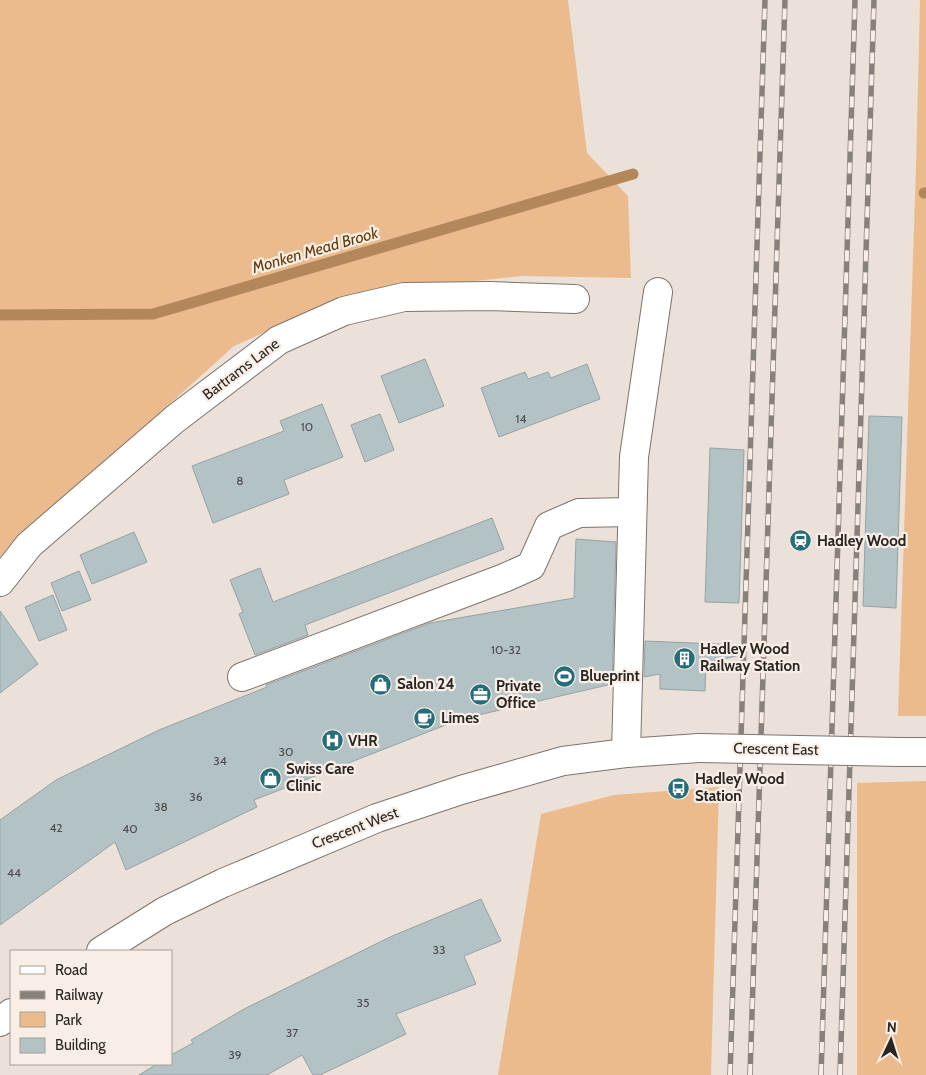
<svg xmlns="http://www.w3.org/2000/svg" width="926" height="1075" font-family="Cabin,sans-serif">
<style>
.green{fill:#ebbb8e}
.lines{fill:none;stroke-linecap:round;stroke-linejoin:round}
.stream{stroke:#b4875b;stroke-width:11}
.building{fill:#b3c2c5;stroke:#95a3a6}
.minor-casing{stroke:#7d746c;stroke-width:30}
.minor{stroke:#fff;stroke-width:28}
.rail-casing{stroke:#88817b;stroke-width:5.5}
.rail{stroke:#f9eee5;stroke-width:4;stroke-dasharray:11;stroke-linecap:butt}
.minor-bridge-casing{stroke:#7d746c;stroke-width:30;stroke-linecap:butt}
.minor-bridge{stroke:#fff;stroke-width:28}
.labels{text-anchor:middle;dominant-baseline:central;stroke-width:4.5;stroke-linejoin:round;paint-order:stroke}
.number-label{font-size:12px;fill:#4c4d4b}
.street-label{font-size:15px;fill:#292622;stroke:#f9eee5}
.poi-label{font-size:15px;font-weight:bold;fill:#292622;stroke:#f9eee5;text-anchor:start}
.water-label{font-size:16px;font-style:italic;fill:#643c0b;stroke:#f9eee5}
</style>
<rect width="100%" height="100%" fill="#ebe1d8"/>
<g class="green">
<polygon points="0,0 568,0 587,153 628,196 631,278 522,276 351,294 234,346 0,557"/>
<polygon points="920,0 926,0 926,716 898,716 916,167"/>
<polygon points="926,781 926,1075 857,1075 857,783"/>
<polygon points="719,787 711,1075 498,1075 541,814 614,795"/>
</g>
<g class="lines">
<g class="stream">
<polyline points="924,193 926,193"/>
<polyline points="0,315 153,314 633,174"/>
</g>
</g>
<g class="building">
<polygon points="425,359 444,406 399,423 381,376"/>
<polygon points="587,364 600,399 499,437 481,388 525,372 528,379 548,372 551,378"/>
<polygon points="322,404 343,457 284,480 289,494 213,523 192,466 284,431 280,421"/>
<polygon points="380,414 394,450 365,462 351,425"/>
<polygon points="869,416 902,417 896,608 863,606"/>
<polygon points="710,448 744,450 739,603 705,602"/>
<polygon points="492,518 504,549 305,625 308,635 255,655 239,614 243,612 230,580 260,568 273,602"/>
<polygon points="134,532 147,562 92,584 80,555"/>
<polygon points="576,539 616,542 612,684 461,719 254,800 257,807 126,870 115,842 0,925 0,820 56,780 159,730 267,687 266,685 430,623 574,598"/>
<polygon points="79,571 91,600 62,611 51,583"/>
<polygon points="53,595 67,630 39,641 25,607"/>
<polygon points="0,611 38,664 0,693"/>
<polygon points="645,641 741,645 741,655 706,663 705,691 660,689 660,674 644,677"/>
<polygon points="481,899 501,941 464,956 476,984 396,1014 406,1034 320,1075 313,1075 302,1055 267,1075 139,1075 157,1064 171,1064 171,1055 193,1043 191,1040 244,1009 390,937"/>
</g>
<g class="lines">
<defs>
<g id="minor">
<polyline points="0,582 29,545 175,419 279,340 344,311 404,297 490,296 575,299"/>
<polyline points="242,677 504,578 531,566 549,526 579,513 632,512"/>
<polyline points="900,752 926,752"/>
<polyline points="626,753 634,457 658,292"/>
<polyline points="101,951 165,911 223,883 377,818 461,790 563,761 626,753 699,748"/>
<polyline points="0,1022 11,1013"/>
</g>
</defs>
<use href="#minor" class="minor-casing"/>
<use href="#minor" class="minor"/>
<defs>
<g id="rail">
<polyline points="730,1075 765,0"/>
<polyline points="750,1075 785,0"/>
<polyline points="821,1075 855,0"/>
<polyline points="840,1075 874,0"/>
</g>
</defs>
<use href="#rail" class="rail-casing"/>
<use href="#rail" class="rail"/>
<defs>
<polyline id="minor-bridge" points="699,748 900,752"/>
</defs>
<use href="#minor-bridge" class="minor-bridge-casing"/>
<use href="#minor-bridge" class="minor-bridge"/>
</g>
<defs>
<symbol id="station-disc" viewBox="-11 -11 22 22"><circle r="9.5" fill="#256d79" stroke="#f9eee5"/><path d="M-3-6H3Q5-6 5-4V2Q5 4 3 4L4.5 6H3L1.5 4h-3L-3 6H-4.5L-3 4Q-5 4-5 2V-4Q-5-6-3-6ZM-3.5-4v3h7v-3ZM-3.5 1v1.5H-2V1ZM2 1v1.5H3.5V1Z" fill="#fff"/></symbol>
<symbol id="building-disc" viewBox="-11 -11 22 22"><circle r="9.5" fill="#256d79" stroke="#f9eee5"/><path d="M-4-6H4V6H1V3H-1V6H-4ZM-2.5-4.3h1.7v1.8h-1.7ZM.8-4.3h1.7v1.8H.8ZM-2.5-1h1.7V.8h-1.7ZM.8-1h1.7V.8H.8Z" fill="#fff"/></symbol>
<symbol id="stadium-disc" viewBox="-11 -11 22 22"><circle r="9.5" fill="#256d79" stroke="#f9eee5"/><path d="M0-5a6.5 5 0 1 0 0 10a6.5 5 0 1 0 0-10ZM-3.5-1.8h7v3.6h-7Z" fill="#fff"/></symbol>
<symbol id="shop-disc" viewBox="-11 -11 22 22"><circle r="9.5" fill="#256d79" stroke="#f9eee5"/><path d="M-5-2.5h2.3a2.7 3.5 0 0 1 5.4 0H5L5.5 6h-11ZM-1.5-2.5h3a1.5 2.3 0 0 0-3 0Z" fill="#fff"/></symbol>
<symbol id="office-disc" viewBox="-11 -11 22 22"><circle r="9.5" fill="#256d79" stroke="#f9eee5"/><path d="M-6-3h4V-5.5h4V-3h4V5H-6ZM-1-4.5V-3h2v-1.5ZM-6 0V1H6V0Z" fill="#fff"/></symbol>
<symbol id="cafe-disc" viewBox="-11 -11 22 22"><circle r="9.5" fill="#256d79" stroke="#f9eee5"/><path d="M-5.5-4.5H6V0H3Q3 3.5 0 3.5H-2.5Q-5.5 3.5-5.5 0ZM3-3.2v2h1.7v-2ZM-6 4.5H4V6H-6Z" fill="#fff"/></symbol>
<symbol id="hospital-disc" viewBox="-11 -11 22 22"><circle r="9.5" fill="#256d79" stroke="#f9eee5"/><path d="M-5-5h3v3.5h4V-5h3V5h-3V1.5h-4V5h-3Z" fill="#fff"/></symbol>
<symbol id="bus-disc" viewBox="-11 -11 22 22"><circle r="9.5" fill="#256d79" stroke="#f9eee5"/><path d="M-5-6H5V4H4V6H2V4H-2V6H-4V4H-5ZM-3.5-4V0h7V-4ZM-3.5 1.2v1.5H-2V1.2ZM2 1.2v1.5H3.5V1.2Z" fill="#fff"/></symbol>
</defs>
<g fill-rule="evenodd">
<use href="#station-disc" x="788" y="528" width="25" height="25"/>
<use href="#building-disc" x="672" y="646" width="25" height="25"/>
<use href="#stadium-disc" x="552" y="664" width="25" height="25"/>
<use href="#shop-disc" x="368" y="672" width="25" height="25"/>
<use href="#office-disc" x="468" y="682" width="25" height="25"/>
<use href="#cafe-disc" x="412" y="706" width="25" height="25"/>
<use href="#hospital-disc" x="320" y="728" width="25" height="25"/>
<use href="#shop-disc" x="258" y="766" width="25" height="25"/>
<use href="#bus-disc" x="666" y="776" width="25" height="25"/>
</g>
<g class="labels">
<g class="number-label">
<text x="521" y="418">14</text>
<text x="307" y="426">10</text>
<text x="240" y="480">8</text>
<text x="506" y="649">10-32</text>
<text x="286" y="751">30</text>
<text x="220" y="760">34</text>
<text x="196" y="796">36</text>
<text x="161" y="806">38</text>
<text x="56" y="827">42</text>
<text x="130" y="828">40</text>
<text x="14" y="872">44</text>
<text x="439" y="949">33</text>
<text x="363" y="1002">35</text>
<text x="292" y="1032">37</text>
<text x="235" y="1054">39</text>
</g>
<g class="street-label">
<text transform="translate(241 369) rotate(-37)">Bartrams Lane</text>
<text transform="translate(776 749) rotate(1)">Crescent East</text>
<text transform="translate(355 828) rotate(-21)">Crescent West</text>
</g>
<g class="poi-label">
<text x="817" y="541">Hadley Wood</text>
<text x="700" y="649">Hadley Wood<tspan x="700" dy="17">Railway Station</tspan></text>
<text x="580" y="676">Blueprint</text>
<text x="397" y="684">Salon 24</text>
<text x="496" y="686">Private<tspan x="496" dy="17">Office</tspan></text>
<text x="441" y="718">Limes</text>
<text x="348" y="741">VHR</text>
<text x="286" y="769">Swiss Care<tspan x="286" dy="17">Clinic</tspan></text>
<text x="695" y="779">Hadley Wood<tspan x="695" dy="17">Station</tspan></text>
</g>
<g class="water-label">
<text transform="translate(315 250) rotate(-16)">Monken Mead Brook</text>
</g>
</g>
<rect x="10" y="950" width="162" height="115" fill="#f9eee5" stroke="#a69e97"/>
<rect x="20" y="966" width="25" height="8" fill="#ffffff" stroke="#a69e97"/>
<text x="55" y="975" font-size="15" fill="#292622">Road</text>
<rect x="20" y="991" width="25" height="8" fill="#88817b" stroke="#a69e97"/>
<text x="55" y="1000" font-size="15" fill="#292622">Railway</text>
<rect x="20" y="1012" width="25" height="15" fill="#ebbb8e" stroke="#a69e97"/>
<text x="55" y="1025" font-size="15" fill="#292622">Park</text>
<rect x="20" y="1038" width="25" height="15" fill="#b3c2c5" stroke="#a69e97"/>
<text x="55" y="1050" font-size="15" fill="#292622">Building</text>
<g transform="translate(891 1040) rotate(4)" stroke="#f9eee5" stroke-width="4" paint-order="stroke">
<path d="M0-4L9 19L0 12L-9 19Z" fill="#292622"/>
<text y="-8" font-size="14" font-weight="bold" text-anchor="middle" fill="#292622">N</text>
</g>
</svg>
